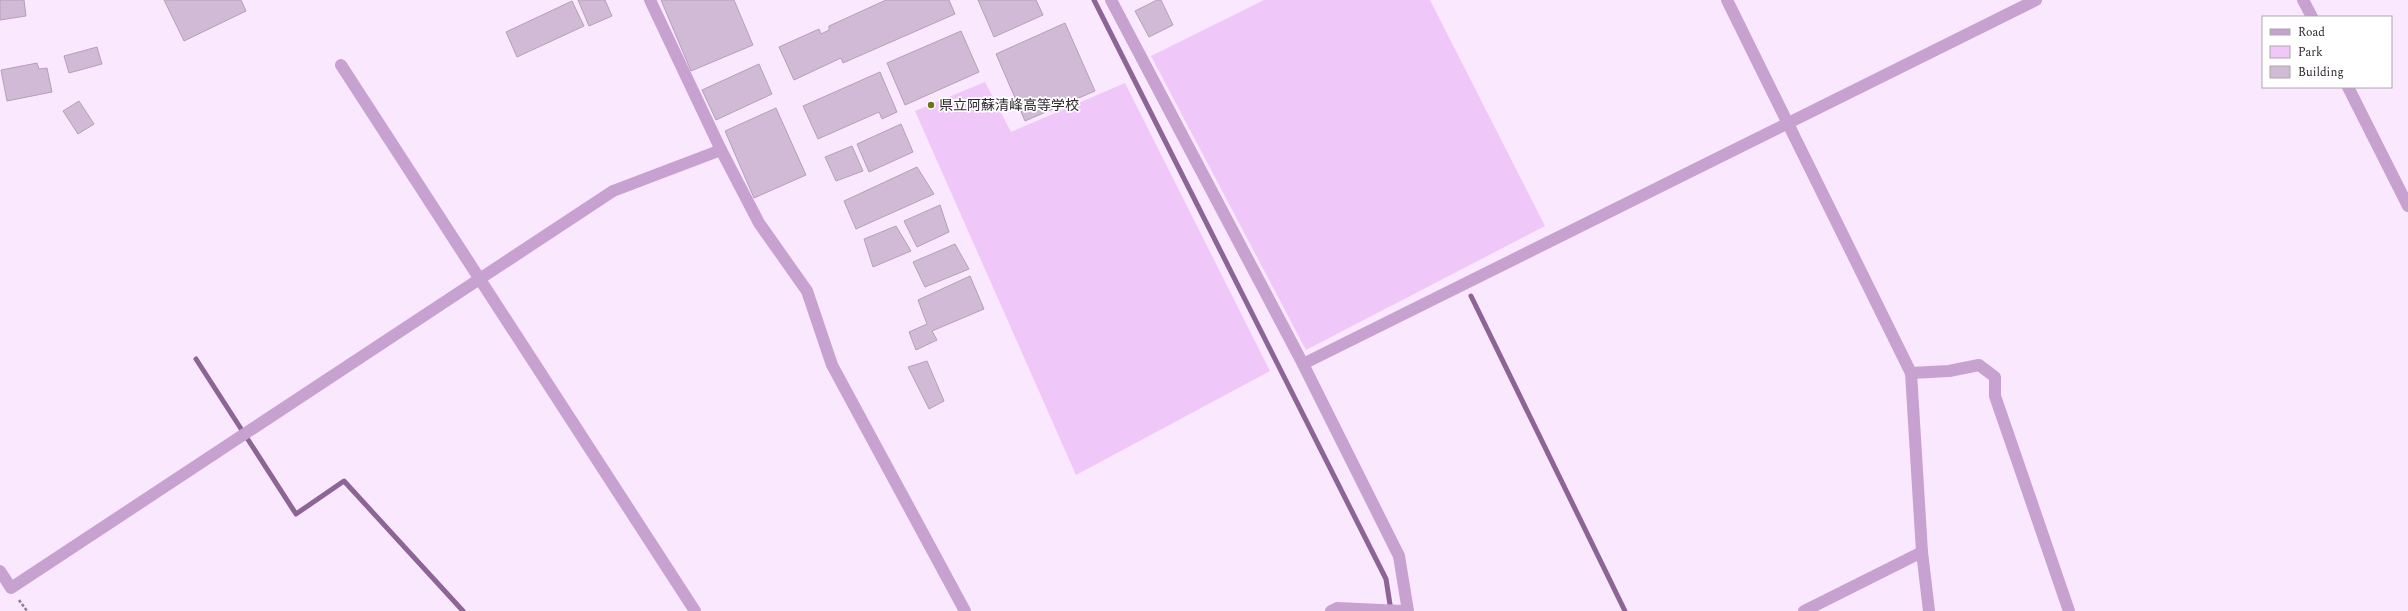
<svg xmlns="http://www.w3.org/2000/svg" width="2408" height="611" font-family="Spectral,'Noto Sans JP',serif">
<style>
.green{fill:#efc7f9}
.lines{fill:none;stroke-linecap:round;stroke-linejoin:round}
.stream{stroke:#8d6496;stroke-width:5}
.building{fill:#d0bad5;stroke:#b5a0ba}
.path{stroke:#8c7f8f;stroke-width:2.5;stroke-dasharray:3 2;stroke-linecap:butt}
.minor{stroke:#c7a1d0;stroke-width:12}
.poi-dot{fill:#717216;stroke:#fff;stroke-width:1.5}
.labels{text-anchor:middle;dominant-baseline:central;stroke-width:3.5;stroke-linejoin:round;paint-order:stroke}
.poi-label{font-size:14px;fill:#2f2631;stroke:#fff;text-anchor:start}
</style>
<rect width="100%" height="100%" fill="#fae8fe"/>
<g class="green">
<polygon points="1264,0 1430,0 1545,226 1306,350 1151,56"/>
<polygon points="985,82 1011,132 1125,83 1270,371 1076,475 915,111"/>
</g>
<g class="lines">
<g class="stream">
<polyline points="1094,0 1386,579 1391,611"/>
<polyline points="1471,296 1625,611"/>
<polyline points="196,359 296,514 344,481 463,611"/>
</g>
</g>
<g class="building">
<polygon points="0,0 24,0 26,16 0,20"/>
<polygon points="164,0 241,0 246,11 184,41"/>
<polygon points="578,0 605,0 612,16 589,26"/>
<polygon points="661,0 734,0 753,45 691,71"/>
<polygon points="886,0 949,0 955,14 843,63 841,58 794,80 779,47 819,29 821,34 829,30 829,26"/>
<polygon points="978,0 1036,0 1043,15 994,37"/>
<polygon points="1157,0 1161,0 1173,25 1149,37 1135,11"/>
<polygon points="572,1 584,26 517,57 506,32"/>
<polygon points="1065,23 1095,91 1025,121 996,54"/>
<polygon points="961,31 979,72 905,105 887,63"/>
<polygon points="97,47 102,64 69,73 64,56"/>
<polygon points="37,63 39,69 47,68 52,92 7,101 1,70"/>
<polygon points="759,64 772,94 716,120 702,90"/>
<polygon points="880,72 897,112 882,119 879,112 818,139 803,106"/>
<polygon points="79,101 94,124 78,134 63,111"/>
<polygon points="776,108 806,175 754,198 725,131"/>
<polygon points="901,124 913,152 869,172 857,144"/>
<polygon points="852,146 863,171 836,181 825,157"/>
<polygon points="917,167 934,194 856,229 844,201"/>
<polygon points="940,205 949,232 917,247 904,221"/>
<polygon points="896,226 911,251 873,267 864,239"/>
<polygon points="955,244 969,269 925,287 913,262"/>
<polygon points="970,276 984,309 932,331 937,340 916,350 909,332 927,324 918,300"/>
<polygon points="927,361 944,401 929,409 908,367"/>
</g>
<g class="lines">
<polyline class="path" points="19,600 27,611"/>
<g class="minor">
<polyline points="650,0 721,150 759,223 807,291 832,365 965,611"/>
<polyline points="1111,0 1303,364"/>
<polyline points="1727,0 1911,373 1922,552 1929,611"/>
<polyline points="2303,0 2312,17"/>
<polyline points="341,65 695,611"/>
<polyline points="2348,87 2408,206"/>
<polyline points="1911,373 1949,371 1979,365 1995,377 1995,396 2069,611"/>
<polyline points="0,571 11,588 613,191 721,150"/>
<polyline points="1331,611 1337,608 1403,611"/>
<polyline points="1408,611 1399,556 1303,364 2036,0"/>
<polyline points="1804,611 1922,552"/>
</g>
</g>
<circle class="poi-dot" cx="931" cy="105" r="4"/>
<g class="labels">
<g class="poi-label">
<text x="939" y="105">県立阿蘇清峰高等学校</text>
</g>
</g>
<rect x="2262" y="16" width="130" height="72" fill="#ffffff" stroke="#aca8ad"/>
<rect x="2270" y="29" width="20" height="6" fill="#c7a1d0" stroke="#aca8ad"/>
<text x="2298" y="36" font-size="12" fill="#2f2631">Road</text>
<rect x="2270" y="46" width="20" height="12" fill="#efc7f9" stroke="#aca8ad"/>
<text x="2298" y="56" font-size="12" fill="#2f2631">Park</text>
<rect x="2270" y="66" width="20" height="12" fill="#d0bad5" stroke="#aca8ad"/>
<text x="2298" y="76" font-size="12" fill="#2f2631">Building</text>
</svg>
